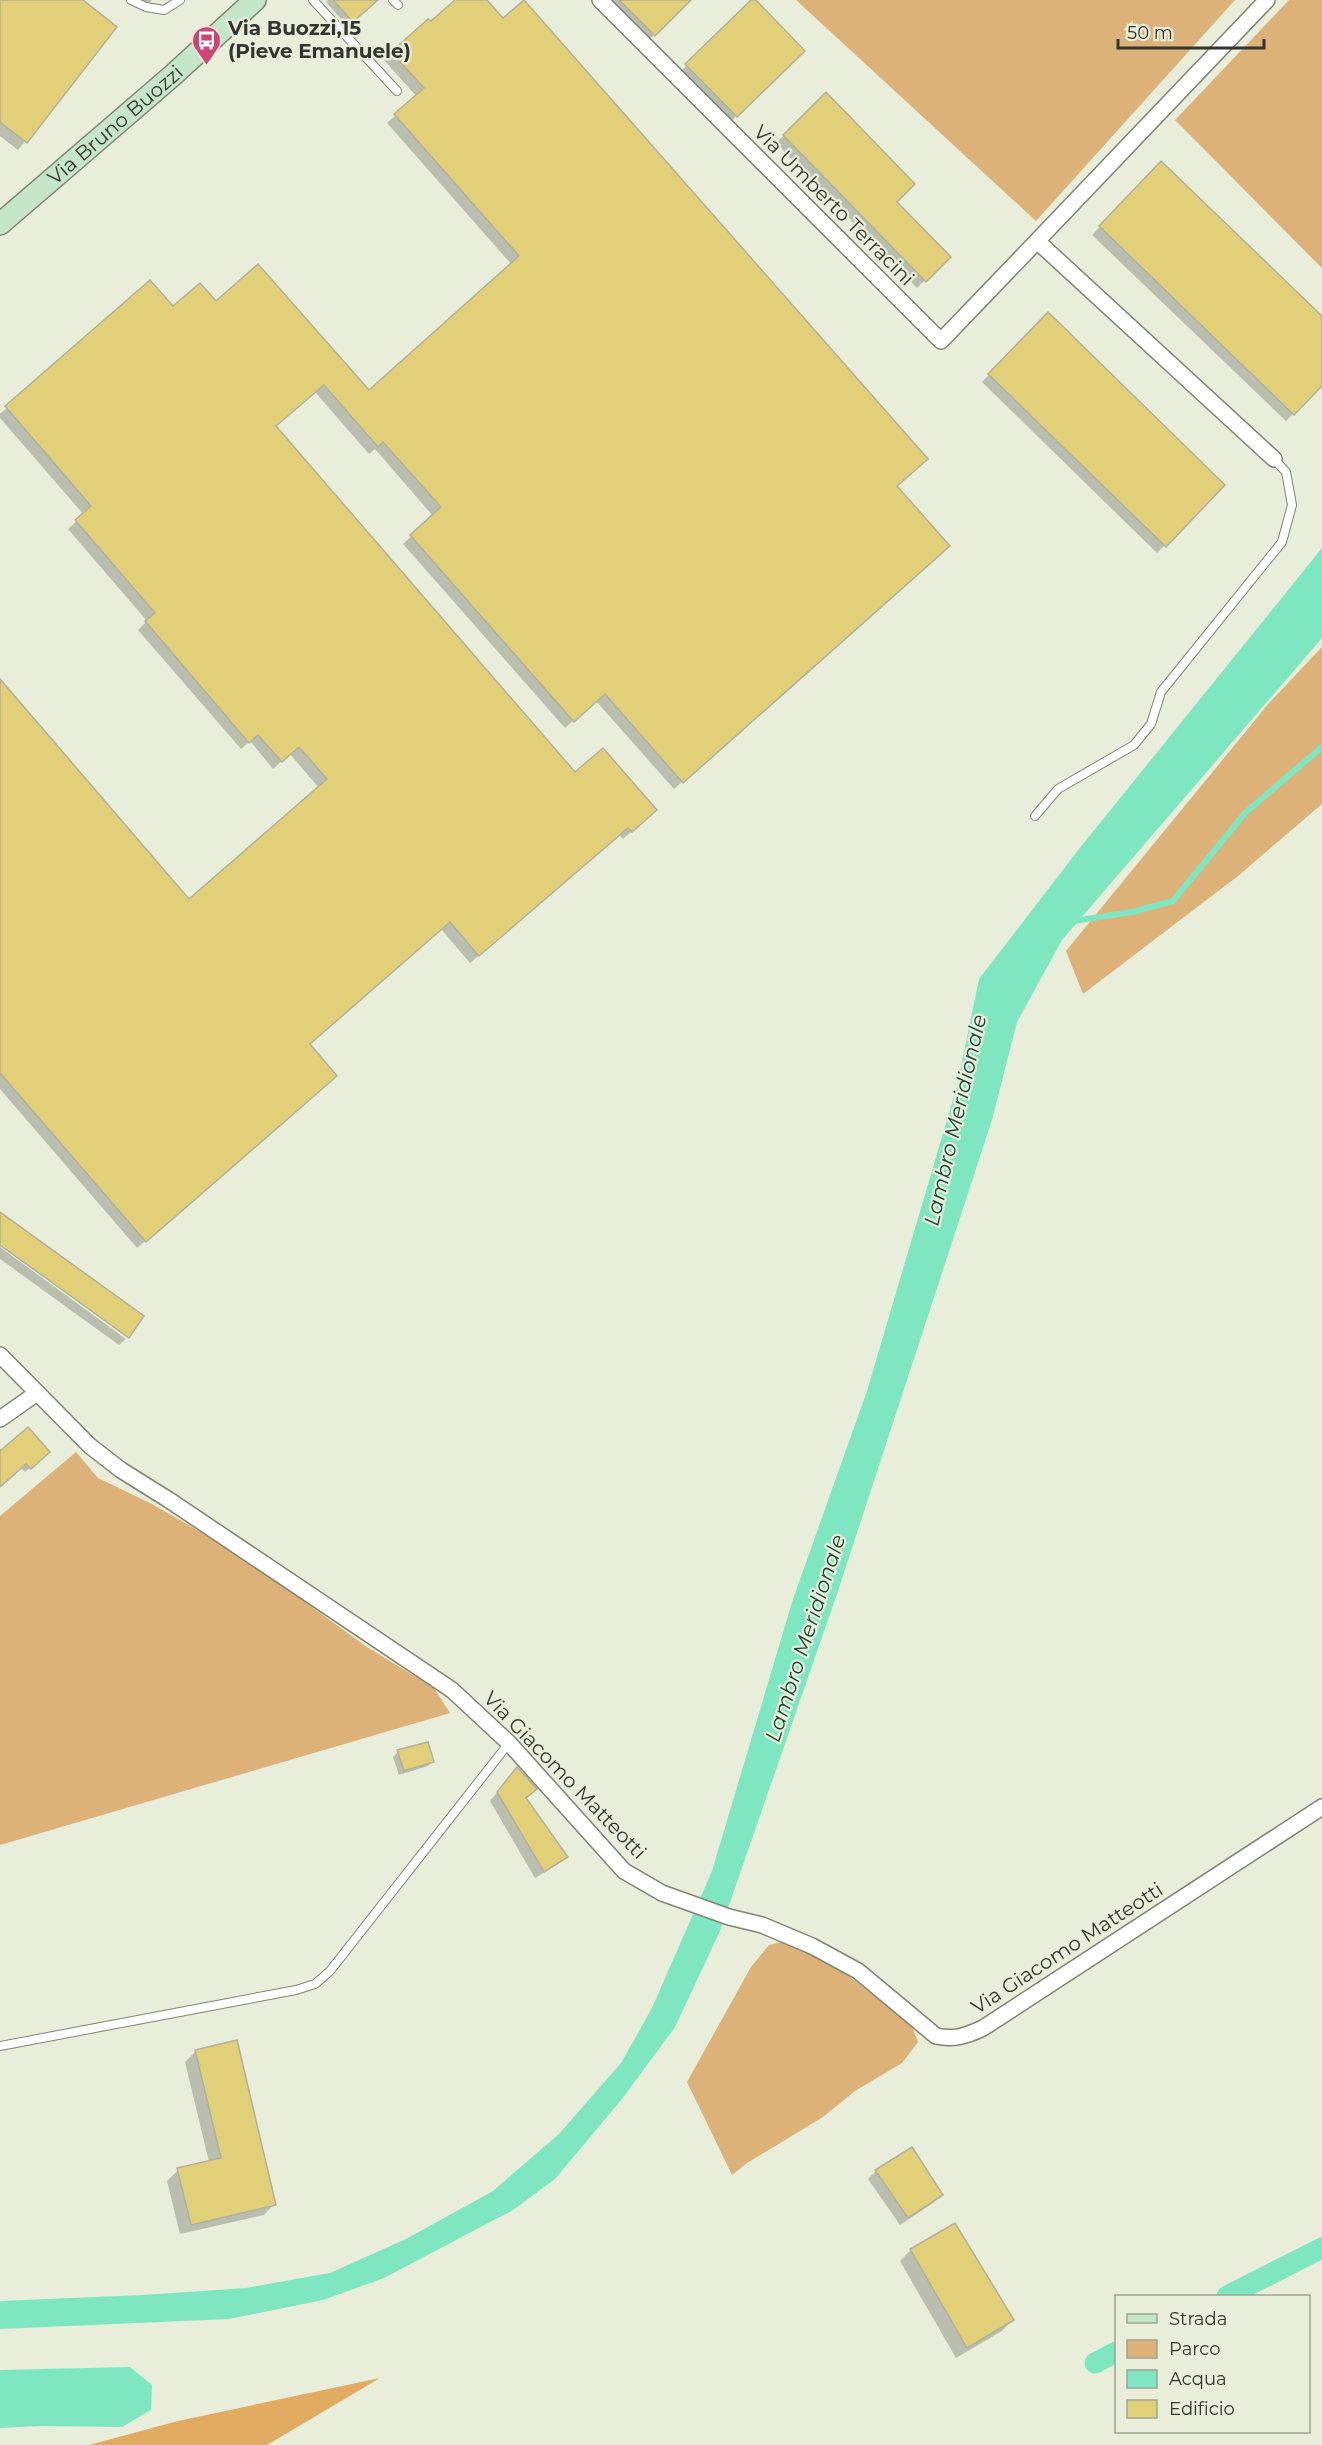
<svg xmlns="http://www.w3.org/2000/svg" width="1322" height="2445" font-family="Montserrat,sans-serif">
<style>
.green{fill:#dcb279}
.forest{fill:#e1ac62}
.water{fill:#7fe6c2}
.shadow{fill:#0003}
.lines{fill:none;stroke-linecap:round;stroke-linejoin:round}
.stream{stroke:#7fe6c2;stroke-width:6}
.canal{stroke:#7fe6c2;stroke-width:21}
.building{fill:#e2d078;stroke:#b3af9d;stroke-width:1.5}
.service-casing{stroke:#7f8473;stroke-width:10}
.minor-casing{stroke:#7f8473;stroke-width:18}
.secondary-casing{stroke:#7f8473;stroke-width:24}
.service{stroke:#fff;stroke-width:8}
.minor{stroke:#fff;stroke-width:15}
.secondary{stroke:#c6e6c9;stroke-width:21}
.labels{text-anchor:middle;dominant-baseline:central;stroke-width:4.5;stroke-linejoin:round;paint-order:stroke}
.poi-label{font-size:20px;font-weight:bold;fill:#33362e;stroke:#e8eeda;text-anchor:start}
.street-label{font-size:20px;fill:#33362e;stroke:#e8eeda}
.water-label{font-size:21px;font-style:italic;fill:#174436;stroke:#e8eeda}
</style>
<rect width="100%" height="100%" fill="#e8eeda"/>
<g class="green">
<polygon points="796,0 1235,0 1036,221"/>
<polygon points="1289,0 1322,0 1322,268 1175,120"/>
<polygon points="1322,647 1322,804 1238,876 1083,994 1066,951 1269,703"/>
<polygon points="76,1452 98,1478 152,1504 239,1554 367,1647 434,1688 450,1713 0,1845 0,1516"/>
<polygon points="786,1941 840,1969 912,2026 918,2042 902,2063 855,2091 823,2117 747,2163 732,2175 687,2082 751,1967 769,1945"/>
</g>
<polygon class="forest" points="380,2378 267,2445 89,2445 178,2421"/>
<g class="water">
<polygon points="1322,548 1322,638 1062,940 1017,1022 992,1120 837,1594 720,1931 675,2027 622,2099 555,2179 513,2210 384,2278 323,2300 229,2319 0,2329 0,2301 143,2295 246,2288 330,2273 406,2239 493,2191 559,2134 621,2063 652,2008 712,1871 793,1599 867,1391 957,1086 979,979 1079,849"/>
<polygon points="130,2367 152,2385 151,2410 122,2427 40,2426 0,2428 0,2370"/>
</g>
<g class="shadow">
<polygon points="0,0 81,0 115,27 18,150 0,136"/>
<polygon points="127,0 152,0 143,9 134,6"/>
<polygon points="328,0 369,0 372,3 347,26 326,2"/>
<polygon points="457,0 485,0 896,486 940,553 674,789 596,701 565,728 403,544 433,516 375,449 369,454 315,392 275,426 574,774 647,818 623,839 619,835 470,963 441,929 308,1044 327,1083 137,1248 0,1089 0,682 189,901 319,788 290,754 273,769 250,741 241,749 138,630 147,621 68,529 84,515 0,418 0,414 150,283 173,309 216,303 368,392 512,265 387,123 417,97 384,60"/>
<polygon points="603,0 689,0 646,43"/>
<polygon points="754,0 803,51 728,124 679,73"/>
<polygon points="826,94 895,202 948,257 917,288 776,143"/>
<polygon points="1161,163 1322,318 1322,384 1286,421 1092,235"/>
<polygon points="1048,314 1223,485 1157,553 982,382"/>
<polygon points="0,1247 126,1339 119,1345 0,1259"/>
<polygon points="0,1452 43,1457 25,1472 21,1468 0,1485"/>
<polygon points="398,1752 433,1761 428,1766 399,1775 393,1757"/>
<polygon points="510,1777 535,1789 525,1799 566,1856 558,1864 535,1878 490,1801"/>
<polygon points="196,2051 274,2204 264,2215 180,2234 167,2181 178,2170 209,2162 185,2062"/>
<polygon points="876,2171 941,2195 933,2203 900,2225 868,2179"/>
<polygon points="911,2250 1012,2320 1002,2331 956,2358 900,2261"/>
</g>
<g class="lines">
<polyline class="stream" points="1073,921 1132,912 1173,901 1245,813 1322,747"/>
<g class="canal">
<polyline points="1227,2296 1322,2248"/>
<polyline points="1095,2363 1116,2352"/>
</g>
</g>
<g class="building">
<polygon points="0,0 83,0 117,27 27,143 0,122"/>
<polygon points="333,0 378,0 353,22"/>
<polygon points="455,0 487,0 503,18 524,0 928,459 897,486 950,546 683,783 605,694 574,722 410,535 441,507 383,442 378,447 324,385 276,426 575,772 603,748 657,810 632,832 628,828 479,956 450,922 310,1044 337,1076 146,1242 0,1073 0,679 189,899 327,779 299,747 282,762 258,735 249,743 145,621 155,613 75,520 91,506 5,406 150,280 173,306 200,283 216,301 258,264 369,390 519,256 394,114 424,88 391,52 428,19 431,21"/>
<polygon points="619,0 691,0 655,36"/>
<polygon points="751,0 756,0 805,51 737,117 685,64"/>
<polygon points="826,92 915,184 897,202 951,257 926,282 783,135"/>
<polygon points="1161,161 1322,316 1322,386 1294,415 1099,226"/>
<polygon points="1048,312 1225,485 1166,547 988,374"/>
<polygon points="0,1212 144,1316 129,1338 0,1245"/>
<polygon points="28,1427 50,1452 31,1469 26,1464 0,1487 0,1451"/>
<polygon points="428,1742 434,1762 404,1771 397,1750"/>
<polygon points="517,1767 537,1789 526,1798 568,1857 544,1872 497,1792"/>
<polygon points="237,2040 276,2205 191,2225 177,2168 221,2158 195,2050"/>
<polygon points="912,2147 943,2195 908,2218 875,2170"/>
<polygon points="955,2223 1014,2320 967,2348 910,2249"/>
</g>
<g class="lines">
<defs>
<g id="service">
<polyline points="131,0 146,7 164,10 180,0"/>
<polyline points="313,0 397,91"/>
<polyline points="393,0 398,5"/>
<polyline points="1035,816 1058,789 1134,745 1151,724 1161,692 1282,542 1292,505 1286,472 1274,459"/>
<polyline points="0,2046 296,1990 315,1984 330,1971 509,1743"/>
</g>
<g id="minor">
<polyline points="600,0 941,341 1037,241 1274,459"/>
<polyline points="1037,241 1267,0"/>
<path d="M0,1355L90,1446L121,1470L169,1500L452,1690L509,1743L624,1871L662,1893L729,1917L762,1925L812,1946L858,1971L936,2036C954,2040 966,2036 983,2028L1322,1807"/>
<polyline points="0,1419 37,1393"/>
</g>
<g id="secondary">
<path id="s1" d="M0,224L172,76L255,0"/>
</g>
</defs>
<use href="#service" class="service-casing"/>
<use href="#minor" class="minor-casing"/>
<use href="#secondary" class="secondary-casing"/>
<use href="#service" class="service"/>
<use href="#minor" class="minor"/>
<use href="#secondary" class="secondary"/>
</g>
<defs>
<symbol id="bus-pin" viewBox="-11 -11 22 30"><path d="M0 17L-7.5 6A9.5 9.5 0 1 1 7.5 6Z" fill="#d04374" stroke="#e8eeda"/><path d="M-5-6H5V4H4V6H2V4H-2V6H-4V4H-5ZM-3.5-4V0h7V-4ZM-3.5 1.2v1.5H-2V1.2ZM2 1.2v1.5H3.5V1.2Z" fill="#fff"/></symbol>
</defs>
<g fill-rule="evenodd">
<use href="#bus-pin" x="190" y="24" width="33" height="45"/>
</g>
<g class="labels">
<g class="poi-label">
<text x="228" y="28">Via Buozzi,15<tspan x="228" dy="23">(Pieve Emanuele)</tspan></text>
</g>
<g class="street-label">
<text stroke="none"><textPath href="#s1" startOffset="152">Via Bruno Buozzi</textPath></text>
<text transform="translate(834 205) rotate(45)">Via Umberto Terracini</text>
<text transform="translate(565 1775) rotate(46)">Via Giacomo Matteotti</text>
<text transform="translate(1067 1948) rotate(-33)">Via Giacomo Matteotti</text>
</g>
<g class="water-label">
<text transform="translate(955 1120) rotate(-77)">Lambro Meridionale</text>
<text transform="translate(805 1638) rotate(-72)">Lambro Meridionale</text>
</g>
</g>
<rect x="1115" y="2295" width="195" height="138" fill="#e8eeda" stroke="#a0a495" stroke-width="1.5"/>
<rect x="1127" y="2314" width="30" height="9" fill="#c6e6c9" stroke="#a0a495" stroke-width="1.5"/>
<text x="1169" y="2325" font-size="18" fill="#33362e">Strada</text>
<rect x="1127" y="2340" width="30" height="18" fill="#dcb279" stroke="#a0a495" stroke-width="1.5"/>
<text x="1169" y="2355" font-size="18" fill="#33362e">Parco</text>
<rect x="1127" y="2370" width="30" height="18" fill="#7fe6c2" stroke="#a0a495" stroke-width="1.5"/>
<text x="1169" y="2385" font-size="18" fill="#33362e">Acqua</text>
<rect x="1127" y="2400" width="30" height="18" fill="#e2d078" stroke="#a0a495" stroke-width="1.5"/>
<text x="1169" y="2415" font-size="18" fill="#33362e">Edificio</text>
<path d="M1118 39v9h146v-9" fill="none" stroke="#33362e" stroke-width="3"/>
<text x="1127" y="39" font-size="18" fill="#33362e" stroke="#e8eeda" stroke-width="4.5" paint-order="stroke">50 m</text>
</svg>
